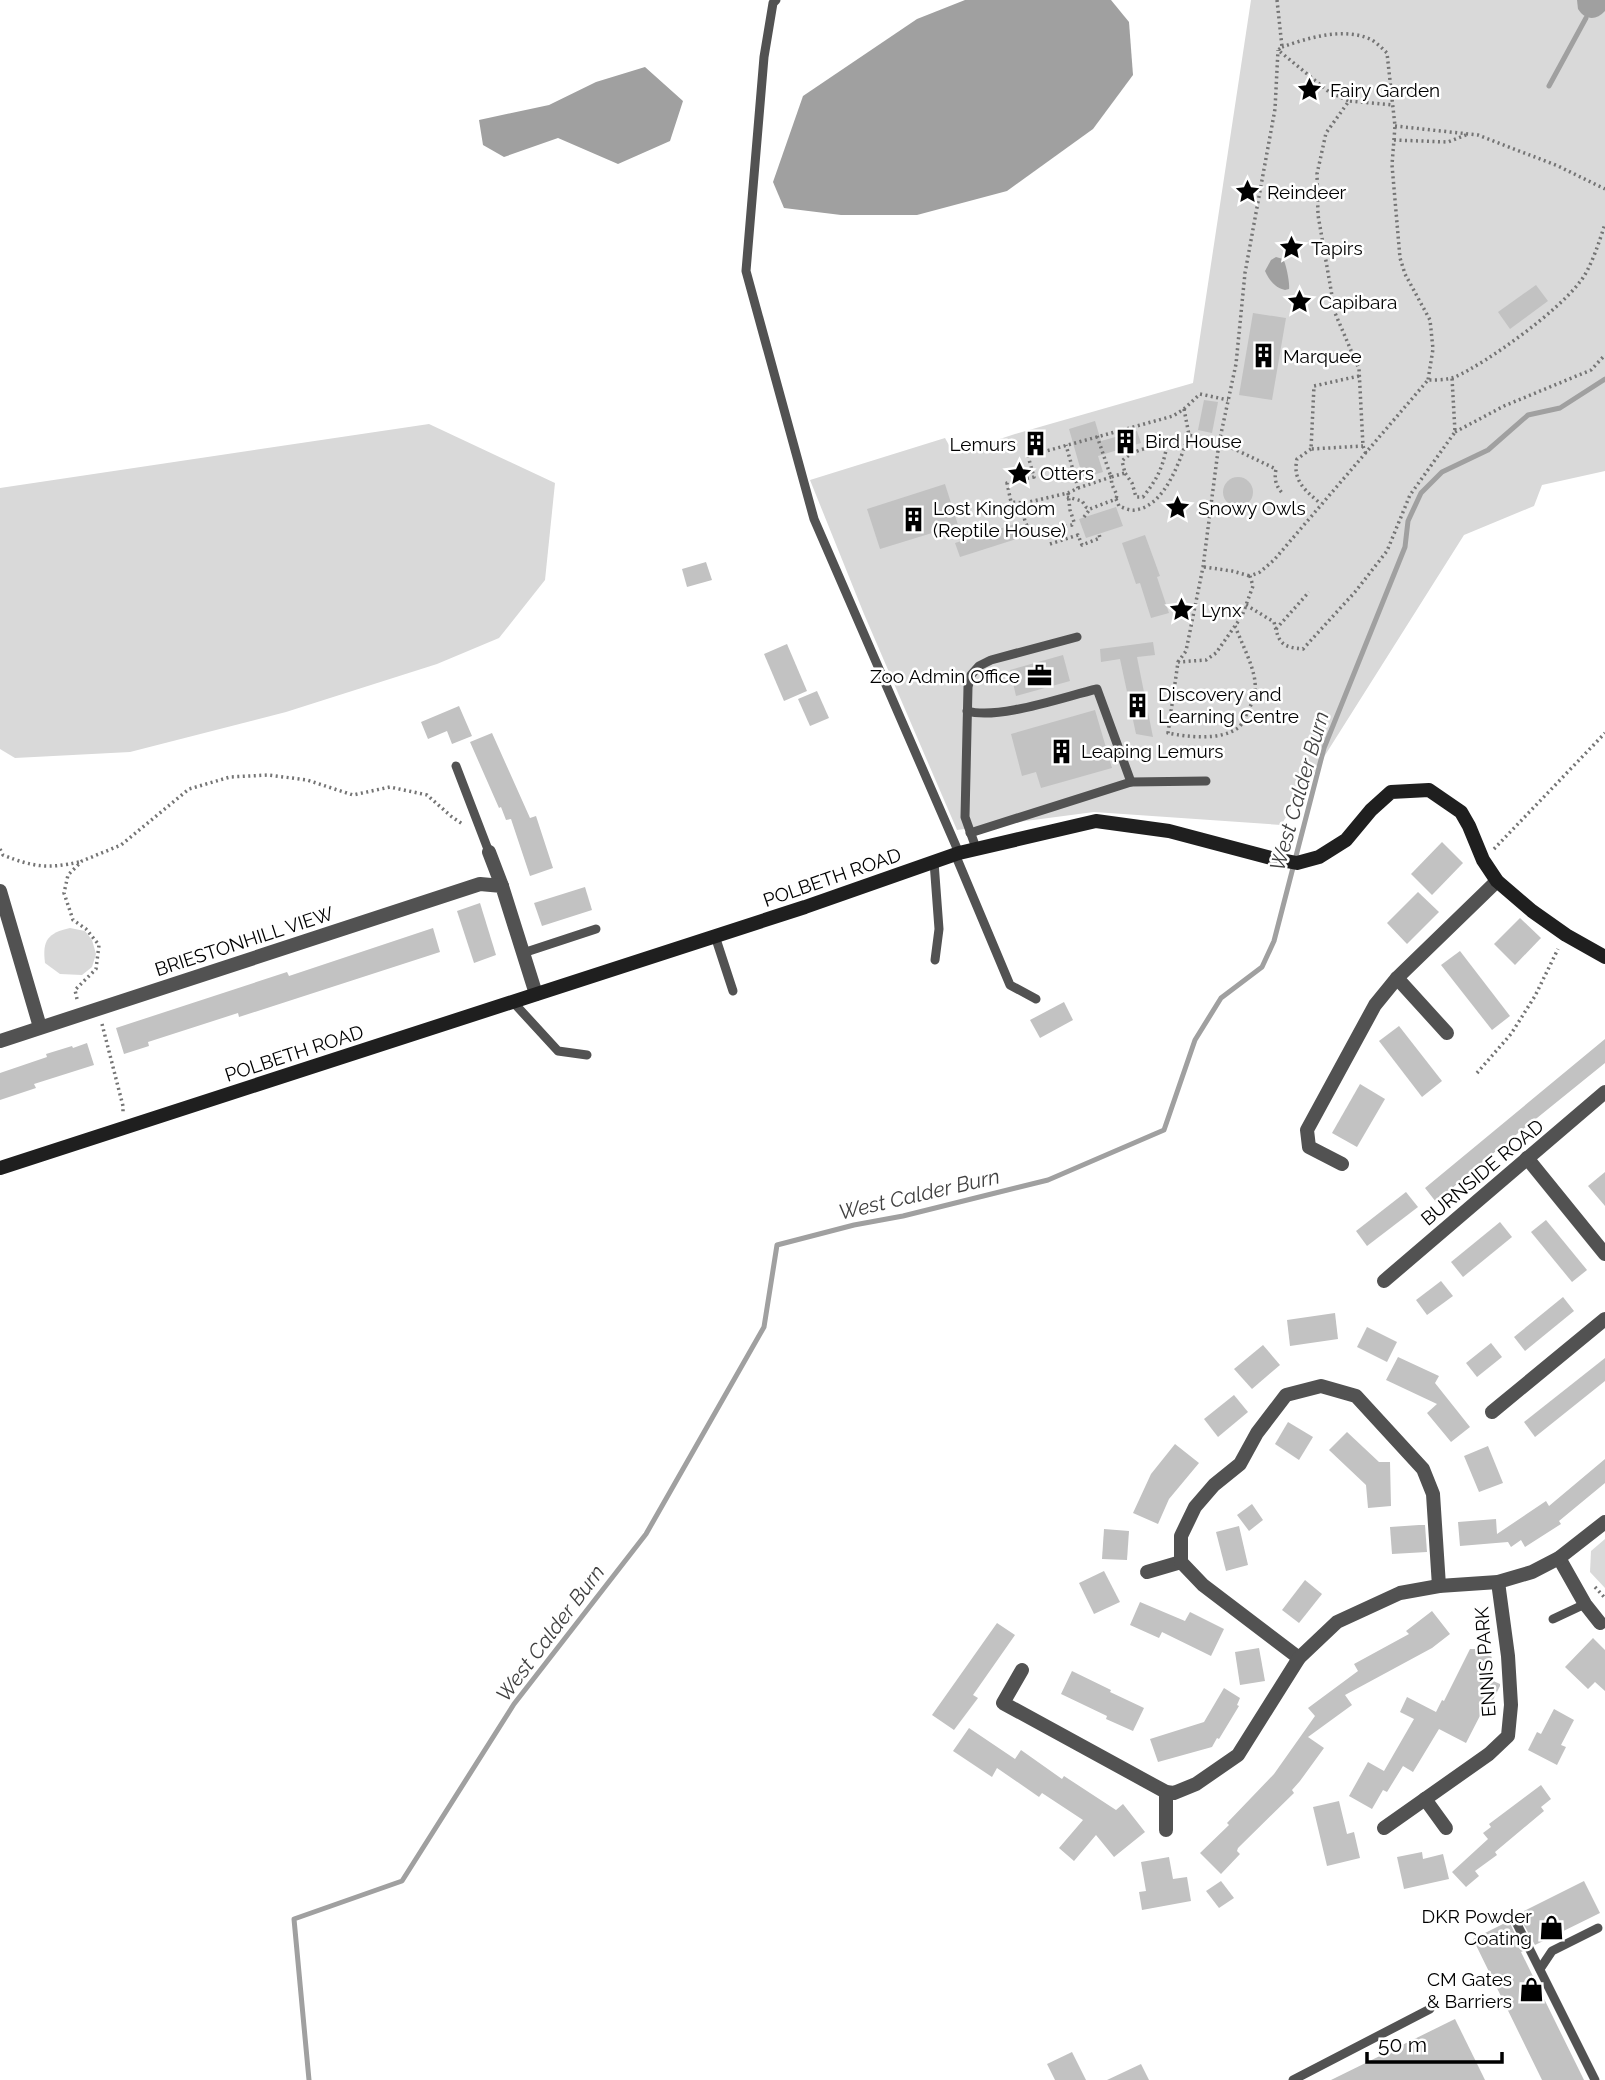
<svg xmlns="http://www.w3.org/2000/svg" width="1605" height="2080" font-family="Raleway,sans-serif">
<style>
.green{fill:#d9d9d9}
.water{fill:#a0a0a0}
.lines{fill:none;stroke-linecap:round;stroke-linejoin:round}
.stream{stroke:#a0a0a0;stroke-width:5}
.building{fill:#c2c2c2}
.path{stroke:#747474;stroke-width:3.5;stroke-dasharray:2 3.5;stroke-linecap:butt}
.lane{stroke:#525252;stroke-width:9}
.street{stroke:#525252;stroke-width:14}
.secondary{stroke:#1f1f1f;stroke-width:14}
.labels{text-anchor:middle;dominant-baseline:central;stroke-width:5;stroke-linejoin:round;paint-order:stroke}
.poi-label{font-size:19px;fill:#000;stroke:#fff;text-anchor:start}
.street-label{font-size:19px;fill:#000;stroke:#fff}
.water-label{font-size:21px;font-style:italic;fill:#414141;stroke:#fff}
</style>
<rect width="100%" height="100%" fill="#fff"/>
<g class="green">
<polygon points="1251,0 1605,0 1605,471 1542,485 1534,506 1464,535 1281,825 1094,812 957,830 864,614 810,480 945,438 954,454 1015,434 1193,383"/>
<polygon points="429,424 555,483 545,580 499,638 437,664 286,712 130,752 15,758 0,749 0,488"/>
<path d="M70,928L85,931L92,940L96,954L92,967L82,975L60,974L45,963C42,940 48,933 70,928Z"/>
<polygon points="1605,1539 1605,1588 1590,1572 1591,1551"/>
</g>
<g class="water">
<polygon points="965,0 1111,0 1129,22 1133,75 1093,129 1007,191 917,215 841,215 784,208 773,182 803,96 917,19"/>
<path d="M1577,0H1605V11C1596,21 1585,20 1578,9Z"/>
<polygon points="645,67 683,101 670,141 618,164 558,138 504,157 483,145 479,120 549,105 596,82"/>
<path d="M1276,257L1283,259C1286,263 1290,284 1289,289L1285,290C1275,288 1269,280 1265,271L1271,260Z"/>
</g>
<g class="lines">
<g class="stream">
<polyline points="1549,86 1586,18"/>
<polyline points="309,2080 294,1919 402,1881 514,1704 646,1534 764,1327 777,1245 854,1225 903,1216 1048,1180 1164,1130 1195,1040 1221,998 1262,967 1274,941 1324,748 1405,547 1408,521 1421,493 1442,472 1488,450 1528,415 1560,408 1605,379"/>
</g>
</g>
<g class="building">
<polygon points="1536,285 1548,301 1510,329 1498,312"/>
<polygon points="1253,313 1286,318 1272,400 1239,395"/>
<polygon points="1204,400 1218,402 1212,433 1198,430"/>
<polygon points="1095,421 1101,441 1137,431 1141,443 1098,456 1103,472 1083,478 1069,429"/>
<circle cx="1238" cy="492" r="15"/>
<polygon points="945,484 958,525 880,549 867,509"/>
<polygon points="1116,507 1123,526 1086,538 1079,519"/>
<polygon points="1018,523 1023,537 960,557 955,543"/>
<polygon points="1145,535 1160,576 1157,577 1169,613 1151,618 1140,583 1136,584 1122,543"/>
<polygon points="706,562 712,580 687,587 682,569"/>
<polygon points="1153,642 1155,655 1137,657 1153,737 1136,734 1120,659 1101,662 1100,649"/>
<polygon points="787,644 807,691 784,701 764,654"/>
<polygon points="1063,655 1070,681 1016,696 1010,670"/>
<polygon points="817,691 829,718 810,726 798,699"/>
<polygon points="459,706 472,736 452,744 447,731 428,739 421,722"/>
<polygon points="1095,710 1112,768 1041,788 1036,772 1022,776 1011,734"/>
<polygon points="492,733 530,818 536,816 553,868 530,876 511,819 506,820 501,807 499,808 470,742"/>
<polygon points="1442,842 1463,863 1432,895 1411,874"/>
<polygon points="585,887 592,910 542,926 534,903"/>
<polygon points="1418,892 1439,912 1407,944 1387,923"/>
<polygon points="480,903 496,955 474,963 457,911"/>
<polygon points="1520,918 1541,938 1515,965 1494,944"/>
<polygon points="433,928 440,952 239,1017 238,1013 148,1042 149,1046 124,1054 116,1028 287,972 289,976"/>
<polygon points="1460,951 1510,1016 1492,1030 1441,965"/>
<polygon points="1064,1002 1073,1020 1040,1038 1030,1020"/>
<polygon points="1399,1026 1442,1081 1422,1097 1379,1041"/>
<polygon points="1605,1039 1605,1063 1485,1160 1436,1202 1425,1188"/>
<polygon points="87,1043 94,1065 34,1084 36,1088 0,1100 0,1073 47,1057 46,1054 72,1046 73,1048"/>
<polygon points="1360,1084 1385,1099 1357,1147 1332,1133"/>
<polygon points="1605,1172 1605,1206 1588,1186"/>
<polygon points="1406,1192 1418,1207 1367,1246 1356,1231"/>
<polygon points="1546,1220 1587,1270 1572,1282 1531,1232"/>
<polygon points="1500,1222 1512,1237 1463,1277 1451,1262"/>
<polygon points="1441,1281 1453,1296 1427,1315 1416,1300"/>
<polygon points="1563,1297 1574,1311 1525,1351 1514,1337"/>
<polygon points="1335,1313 1338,1339 1290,1346 1287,1320"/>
<polygon points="1367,1327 1397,1342 1387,1362 1357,1347"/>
<polygon points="1491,1343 1502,1357 1477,1377 1466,1363"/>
<polygon points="1263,1345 1280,1365 1252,1389 1234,1369"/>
<polygon points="1398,1357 1439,1376 1435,1383 1470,1427 1451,1442 1427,1413 1437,1404 1386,1380"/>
<polygon points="1605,1358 1605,1381 1535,1437 1524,1422"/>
<polygon points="1234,1395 1248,1412 1218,1437 1204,1419"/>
<polygon points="1288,1422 1313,1437 1299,1460 1275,1444"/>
<polygon points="1347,1432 1379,1462 1390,1462 1391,1506 1368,1508 1366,1485 1329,1450"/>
<polygon points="1175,1444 1199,1463 1169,1499 1158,1524 1133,1513 1151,1474"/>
<polygon points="1488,1446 1503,1483 1479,1492 1464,1456"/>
<polygon points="1605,1459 1605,1483 1559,1521 1561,1524 1525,1547 1521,1540 1511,1547 1508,1542 1460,1546 1458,1522 1496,1519 1497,1534 1546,1501 1549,1506"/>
<polygon points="1252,1504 1263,1520 1249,1531 1237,1515"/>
<polygon points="1419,1525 1425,1525 1427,1552 1392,1554 1390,1527"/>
<polygon points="1239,1526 1248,1565 1226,1571 1216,1532"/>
<polygon points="1104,1529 1129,1531 1127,1560 1102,1559"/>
<polygon points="1104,1571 1120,1602 1094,1614 1079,1583"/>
<polygon points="1305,1580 1322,1594 1299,1623 1282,1610"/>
<polygon points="1140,1602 1185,1621 1190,1612 1224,1629 1211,1656 1162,1632 1159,1638 1130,1625"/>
<polygon points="1432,1611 1450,1634 1432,1648 1345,1695 1352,1705 1308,1737 1324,1748 1300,1781 1292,1790 1294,1793 1238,1848 1237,1851 1240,1854 1221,1874 1200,1853 1229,1825 1227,1823 1274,1774 1315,1716 1308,1708 1358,1671 1354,1664 1409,1634 1406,1631"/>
<polygon points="997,1623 1015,1635 973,1695 978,1698 954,1730 932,1715"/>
<polygon points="1593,1638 1605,1650 1605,1691 1595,1682 1588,1689 1565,1667"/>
<polygon points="1259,1648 1265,1681 1240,1685 1235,1652"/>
<polygon points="1470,1649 1475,1649 1492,1657 1482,1676 1500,1684 1500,1686 1490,1706 1486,1704 1466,1743 1439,1729 1413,1772 1403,1766 1387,1792 1383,1790 1372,1809 1349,1796 1368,1762 1384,1771 1414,1719 1400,1712 1407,1697 1436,1712 1442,1700 1444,1701"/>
<polygon points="1072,1671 1111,1690 1110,1692 1144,1708 1133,1731 1106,1719 1107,1716 1061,1694"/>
<polygon points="1224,1688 1240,1698 1237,1705 1239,1706 1219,1739 1217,1738 1212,1747 1158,1762 1150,1739 1204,1722"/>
<polygon points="1554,1709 1574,1720 1561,1745 1566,1747 1557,1765 1528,1750 1537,1732 1541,1734"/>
<polygon points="969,1728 1015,1759 1021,1750 1062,1779 1064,1776 1116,1810 1123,1804 1145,1832 1114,1857 1096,1835 1074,1861 1059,1848 1083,1820 1042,1793 1039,1797 997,1768 992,1777 953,1751"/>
<polygon points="1541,1785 1551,1799 1541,1807 1544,1811 1495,1852 1497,1855 1475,1871 1479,1876 1466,1887 1452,1872 1488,1839 1483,1833 1491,1827 1489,1824"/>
<polygon points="1339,1801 1347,1834 1354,1832 1360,1858 1327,1866 1313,1807"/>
<polygon points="1422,1852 1423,1859 1443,1854 1449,1879 1404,1889 1397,1857"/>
<polygon points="1169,1857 1173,1879 1187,1877 1191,1901 1142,1910 1139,1892 1146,1891 1141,1862"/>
<polygon points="1221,1881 1234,1898 1219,1908 1206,1891"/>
<polygon points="1584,1881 1600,1913 1535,1945 1519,1916 1525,1913 1524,1911"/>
<polygon points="1509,1921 1523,1951 1521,1952 1584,2080 1542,2080 1473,1939"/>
<polygon points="1455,2019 1485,2080 1331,2080"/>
<polygon points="1072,2052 1086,2080 1055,2080 1047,2064"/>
<polygon points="1141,2064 1149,2080 1107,2080"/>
</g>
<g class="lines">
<g class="path">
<polyline points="1277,0 1282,47 1278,50 1329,92 1349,101 1326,133 1317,174 1318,215 1335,313 1359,369 1363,446 1366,454"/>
<path d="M1282,47C1308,38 1343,27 1370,39C1376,42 1382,48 1387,53L1395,126L1392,165L1400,258L1405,274L1430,320L1433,349L1428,380"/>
<polyline points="1350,101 1393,105"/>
<polyline points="1395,126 1478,135 1558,166 1605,189"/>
<polyline points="1394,140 1448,142 1466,135"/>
<polyline points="1359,376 1314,386 1311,449 1363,446"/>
<path d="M1184,409L1189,435L1228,446L1276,469C1274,480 1276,486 1283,494"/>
<polyline points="1455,432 1504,406 1591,370 1605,355"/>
<path d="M1097,436L1111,477L1125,473L1122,461C1131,451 1148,447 1161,446L1166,450C1162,470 1155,482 1143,497H1136L1132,483L1125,473"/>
<path d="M1311,449L1297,459C1292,481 1306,491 1321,504"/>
<polyline points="1078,488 1111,477 1112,485 1117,495 1116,499"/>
<path d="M1068,493L1070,510L1074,522L1072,525L1034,533C1024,527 1022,513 1025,503L1011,502L1007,483L1034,477L1028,456L1173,416L1184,409L1200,394L1228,400"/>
<path d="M1067,497L1082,501L1086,507L1090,509L1116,499L1119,506C1124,508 1130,511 1135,510C1166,506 1180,459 1189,435"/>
<polyline points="1025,503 1068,493 1078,488 1066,445"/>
<polyline points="1084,517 1090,509"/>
<polyline points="1050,544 1078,535 1082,545 1100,538 1099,534"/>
<polyline points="1204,567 1232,571 1250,576"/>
<path d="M1246,605L1274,622C1279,643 1281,647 1303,649L1355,592L1387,551L1410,495L1455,432L1452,378"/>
<path d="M1235,626C1241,642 1257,672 1255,688C1255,695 1252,703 1249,709C1246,715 1243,724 1238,728C1219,741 1188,737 1168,733L1178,662L1206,660L1216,653L1242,616L1253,586L1250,576L1260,572L1274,560L1428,380C1436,380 1447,380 1455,377C1488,362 1557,312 1579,283C1591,269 1599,242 1605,224"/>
<polyline points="1276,629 1309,592"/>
<polyline points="1178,662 1186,651 1203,567 1219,443 1236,364 1245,273 1275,109 1278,50"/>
<path d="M0,849L3,855C33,867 48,869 79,862"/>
<polyline points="1494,849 1605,733"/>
<polyline points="77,999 75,990 96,969 99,945 86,929 73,920 64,893 68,875 82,861 121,845 189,789 230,777 268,775 307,780 353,795 390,787 427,795 452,817 464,825"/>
<polyline points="102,1024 123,1106 123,1112"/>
<polyline points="1477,1073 1511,1034 1535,996 1558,949"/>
<polyline points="1595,1587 1605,1598"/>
</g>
<g class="lane">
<polyline points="776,0 773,3 764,57 746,271 814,519 959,853"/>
<path d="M967,711C999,720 1063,697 1097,689L1131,782L970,833"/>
<polyline points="456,766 489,852"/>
<polyline points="1131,782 1206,781"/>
<polyline points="976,848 965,817 968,687 971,675 979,666 991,660 1077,637"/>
<polyline points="955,854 1010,985 1036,999"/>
<polyline points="934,862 939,929 935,960"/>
<polyline points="715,936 733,991"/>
<polyline points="523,953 596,929"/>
<polyline points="513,1002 558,1051 587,1055"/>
<polyline points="1553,1619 1585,1604"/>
<polyline points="1516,1922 1595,2080"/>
<polyline points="1540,1969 1552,1951 1598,1928"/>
<polyline points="1293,2080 1430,2009"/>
</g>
<g class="street">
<polyline points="489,852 502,886"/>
<polyline points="0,891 40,1027"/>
<polyline points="1397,978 1447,1033"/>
<polyline points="0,1041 480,884 502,886 536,994"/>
<polyline points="1527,1158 1605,1254"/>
<polyline points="1342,1164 1309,1147 1307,1130 1375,1005 1397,978 1497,881"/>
<polyline points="1384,1281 1605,1092"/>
<polyline points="1492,1412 1605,1319"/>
<polyline points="1559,1558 1585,1604 1600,1623"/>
<polyline points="1147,1572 1181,1562"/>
<polyline points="1299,1658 1203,1585 1181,1562 1181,1536 1195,1507 1214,1485 1240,1464 1257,1433 1286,1395 1321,1386 1356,1396 1423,1469 1433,1494 1439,1586"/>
<polyline points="1022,1670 1003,1703 1166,1792 1174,1793 1196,1784 1238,1755 1299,1658 1337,1622 1400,1593 1439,1586 1498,1582 1532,1572 1559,1558 1605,1522"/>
<polyline points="1166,1792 1166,1830"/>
<polyline points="1425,1799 1446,1828"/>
<polyline points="1384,1828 1489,1754 1508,1736 1511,1705 1508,1656 1498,1582"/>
</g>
<polyline class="secondary" points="0,1168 805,907 959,853 1096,821 1169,831 1271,858 1297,863 1319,857 1346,840 1371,810 1391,792 1429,790 1461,812 1469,826 1483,860 1497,881 1532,911 1566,935 1605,957"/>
</g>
<defs>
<symbol id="sight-bare" viewBox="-9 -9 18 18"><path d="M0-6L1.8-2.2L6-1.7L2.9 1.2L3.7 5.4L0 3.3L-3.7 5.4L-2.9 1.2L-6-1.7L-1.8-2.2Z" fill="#000" stroke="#fff" stroke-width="2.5" paint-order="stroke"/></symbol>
<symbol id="building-bare" viewBox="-9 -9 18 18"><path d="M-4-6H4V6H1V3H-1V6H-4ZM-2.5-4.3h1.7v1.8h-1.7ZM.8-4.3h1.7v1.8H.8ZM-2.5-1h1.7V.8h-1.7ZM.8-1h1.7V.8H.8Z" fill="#000" stroke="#fff" stroke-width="2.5" paint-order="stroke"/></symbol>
<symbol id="office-bare" viewBox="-9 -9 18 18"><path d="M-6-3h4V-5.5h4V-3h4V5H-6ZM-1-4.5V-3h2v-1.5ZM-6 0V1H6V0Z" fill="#000" stroke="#fff" stroke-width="2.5" paint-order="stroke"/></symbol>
<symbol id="shop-bare" viewBox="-9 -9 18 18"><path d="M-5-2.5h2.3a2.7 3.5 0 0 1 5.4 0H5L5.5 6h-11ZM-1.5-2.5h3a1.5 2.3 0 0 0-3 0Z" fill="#000" stroke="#fff" stroke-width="2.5" paint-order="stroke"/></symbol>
</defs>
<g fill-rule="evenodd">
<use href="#sight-bare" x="1292" y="72" width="35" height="35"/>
<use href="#sight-bare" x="1230" y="174" width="35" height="35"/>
<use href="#sight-bare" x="1274" y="230" width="35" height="35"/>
<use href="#sight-bare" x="1282" y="284" width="35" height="35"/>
<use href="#building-bare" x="1246" y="338" width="35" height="35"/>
<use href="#building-bare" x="1108" y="424" width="35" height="35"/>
<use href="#building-bare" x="1018" y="426" width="35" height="35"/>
<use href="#sight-bare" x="1002" y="456" width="35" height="35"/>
<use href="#sight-bare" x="1160" y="490" width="35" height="35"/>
<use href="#building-bare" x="896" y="502" width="35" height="35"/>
<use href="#sight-bare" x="1164" y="592" width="35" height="35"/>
<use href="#office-bare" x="1022" y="658" width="35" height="35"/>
<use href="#building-bare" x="1120" y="688" width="35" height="35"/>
<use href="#building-bare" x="1044" y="734" width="35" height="35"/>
<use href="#shop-bare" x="1534" y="1910" width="35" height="35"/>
<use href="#shop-bare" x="1514" y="1972" width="35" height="35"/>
</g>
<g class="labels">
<g class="poi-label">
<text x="1330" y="90">Fairy Garden</text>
<text x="1267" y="192">Reindeer</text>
<text x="1311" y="248">Tapirs</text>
<text x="1319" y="302">Capibara</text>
<text x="1283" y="356">Marquee</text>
<text x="1145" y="441">Bird House</text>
<text x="1016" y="444" text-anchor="end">Lemurs</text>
<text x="1040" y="473">Otters</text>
<text x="933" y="508">Lost Kingdom<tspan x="933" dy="22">(Reptile House)</tspan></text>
<text x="1198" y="508">Snowy Owls</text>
<text x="1201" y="610">Lynx</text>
<text x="1020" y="676" text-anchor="end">Zoo Admin Office</text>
<text x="1158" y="694">Discovery and<tspan x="1158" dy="22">Learning Centre</tspan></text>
<text x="1081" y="751">Leaping Lemurs</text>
<text x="1532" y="1916" text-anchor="end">DKR Powder<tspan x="1532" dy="22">Coating</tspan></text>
<text x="1512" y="1979" text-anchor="end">CM Gates<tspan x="1512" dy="22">&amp; Barriers</tspan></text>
</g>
<g class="street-label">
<text transform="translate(832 877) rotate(-19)">POLBETH ROAD</text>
<text transform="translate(244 941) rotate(-18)">BRIESTONHILL VIEW</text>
<text transform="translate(294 1053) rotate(-18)">POLBETH ROAD</text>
<text transform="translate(1482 1172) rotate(-40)">BURNSIDE ROAD</text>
<text transform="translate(1485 1662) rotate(-94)">ENNIS PARK</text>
</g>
<g class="water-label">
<text transform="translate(1299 791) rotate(-74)">West Calder Burn</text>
<text transform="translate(919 1194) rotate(-13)">West Calder Burn</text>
<text transform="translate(550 1633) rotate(-53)">West Calder Burn</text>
</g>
</g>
<path d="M1367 2052v10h135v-10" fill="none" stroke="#000000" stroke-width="3.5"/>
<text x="1378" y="2052" font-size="21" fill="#000000" stroke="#ffffff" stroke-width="5" paint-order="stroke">50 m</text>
</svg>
